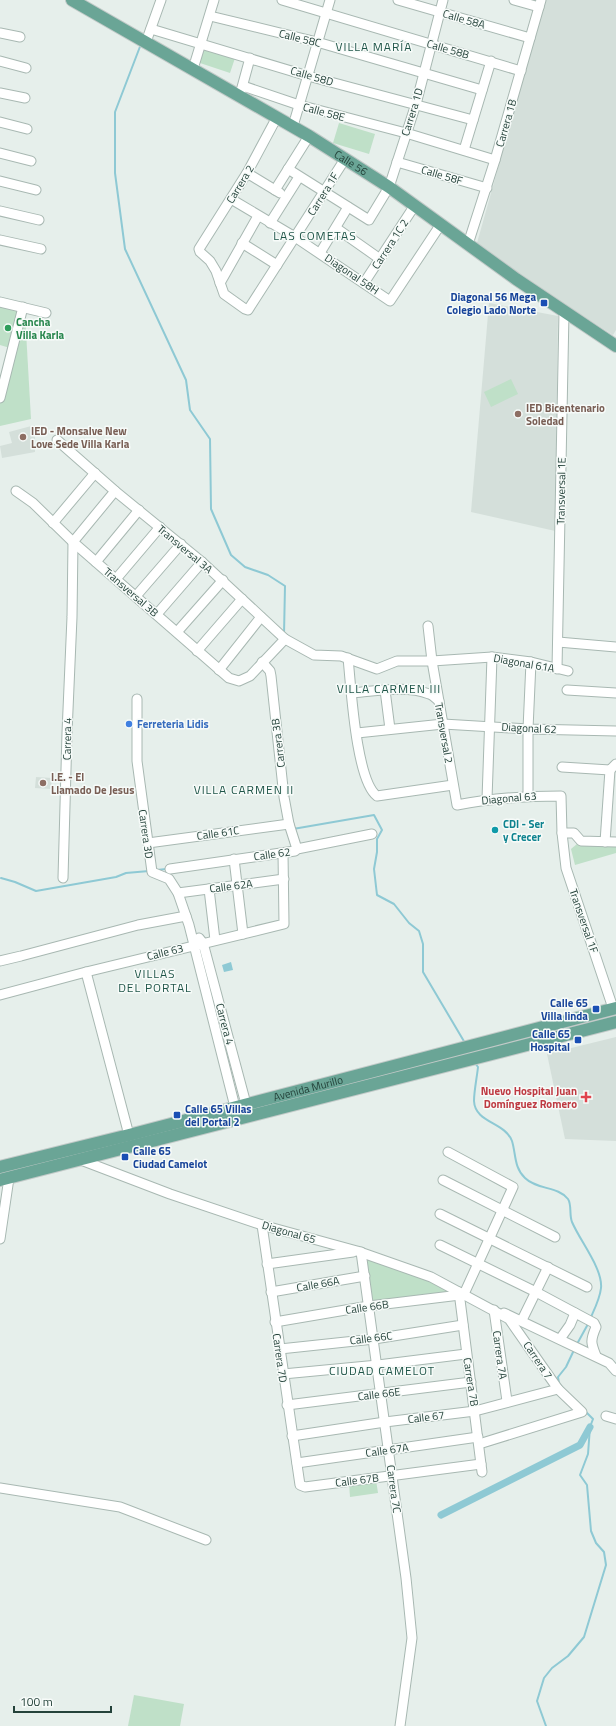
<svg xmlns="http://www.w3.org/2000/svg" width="616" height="1726" font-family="'Titillium Web',sans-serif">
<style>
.built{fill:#d4dfda}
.green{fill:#bfe0c8}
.water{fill:#8ec9d4}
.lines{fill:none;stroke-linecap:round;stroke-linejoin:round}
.stream{stroke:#8ec9d4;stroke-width:2}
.canal{stroke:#8ec9d4;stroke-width:7}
.minor-casing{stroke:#a8b8b2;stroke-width:11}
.major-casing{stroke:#c2cac8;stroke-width:14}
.minor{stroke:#fff;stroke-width:9}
.major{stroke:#6aa596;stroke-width:12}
.transit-dot{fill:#1a4fb4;stroke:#f7fbf9;stroke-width:1.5}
.leisure-dot{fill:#2e9e5b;stroke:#f7fbf9;stroke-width:1.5}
.education-dot{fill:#8d6e63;stroke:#f7fbf9;stroke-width:1.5}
.shop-dot{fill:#3f7fe0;stroke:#f7fbf9;stroke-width:1.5}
.culture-dot{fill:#0f9aa8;stroke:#f7fbf9;stroke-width:1.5}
.health-dot{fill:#e0444e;stroke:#f7fbf9;stroke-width:1.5}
.labels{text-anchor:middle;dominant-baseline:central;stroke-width:3;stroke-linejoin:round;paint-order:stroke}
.street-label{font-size:11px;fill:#24423a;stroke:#f7fbf9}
.transit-label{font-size:11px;font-weight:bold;fill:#164399;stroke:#f7fbf9;text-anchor:end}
.leisure-label{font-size:11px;font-weight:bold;fill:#27864d;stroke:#f7fbf9;text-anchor:start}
.education-label{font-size:11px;font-weight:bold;fill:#785e54;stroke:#f7fbf9;text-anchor:start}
.shop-label{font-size:11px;font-weight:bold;fill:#366cbe;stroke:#f7fbf9;text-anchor:start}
.culture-label{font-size:11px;font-weight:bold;fill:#0d838f;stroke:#f7fbf9;text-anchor:start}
.health-label{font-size:11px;font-weight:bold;fill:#be3a42;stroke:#f7fbf9;text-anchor:end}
.neighbourhood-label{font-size:12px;letter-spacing:1px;fill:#1f5548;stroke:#f7fbf9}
</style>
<rect width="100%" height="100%" fill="#e6efeb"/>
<g class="built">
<polygon points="545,0 616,0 616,330 613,335 524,278 477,243"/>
<polygon points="489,303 558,316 555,531 471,512"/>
<polygon points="35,425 35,452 2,458 0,446 12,443 9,432"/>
<polygon points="36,777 52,778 51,789 35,788"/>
<polygon points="616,1037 616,1141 565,1139 547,1054"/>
</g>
<g class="green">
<polygon points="202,47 235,58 230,73 197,62"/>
<polygon points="339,123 375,134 369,154 333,143"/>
<polygon points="0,306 20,311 10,348 0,345"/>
<polygon points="25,314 31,419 0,426 0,404 20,323"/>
<polygon points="511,379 518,394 491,407 484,392"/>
<polygon points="581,843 616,844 616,853 575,865 571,849 577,844"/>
<polygon points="365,1259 434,1282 452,1291 371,1304"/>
<polygon points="376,1480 378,1493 350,1497 349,1483"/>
<polygon points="134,1695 184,1704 180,1726 128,1726"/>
</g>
<polygon class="water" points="231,962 233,970 224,972 222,965"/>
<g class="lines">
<g class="stream">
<polyline points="141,44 115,112 115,173 125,249 186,380 190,410 210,439 211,509 231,555 245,567 268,575 285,586 284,634"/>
<polyline points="293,829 374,815 382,830 377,839 377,852 374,869 377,895 394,904 409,923 419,931 423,944 423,972 465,1043"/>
<polyline points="157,870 166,869"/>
<polyline points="1,878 15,882 36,891 116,877 126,873 149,871"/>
<path d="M475,1063L478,1067C477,1077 474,1091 474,1101C475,1123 505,1122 512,1141C516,1154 514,1168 525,1178C537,1190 558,1186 568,1199C572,1205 569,1215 572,1222C580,1241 603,1269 601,1288C600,1298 595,1308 591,1317"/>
<polyline points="577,1344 588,1324"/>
<polyline points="564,1389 559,1384 558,1377 566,1367 574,1350"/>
<polyline points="546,1726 537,1701 544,1678 552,1668 568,1656 584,1637 606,1565 604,1552 596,1543 591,1531 587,1485 580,1475 588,1454 590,1427 593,1419 585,1411"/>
</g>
<polyline class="canal" points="441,1515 580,1445 590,1427"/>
<defs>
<g id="minor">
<polyline points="282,0 521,71"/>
<polyline points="398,0 530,38"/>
<polyline points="514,0 539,7"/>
<polyline points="210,16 317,42 482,90"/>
<polyline points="151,29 308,76 473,120"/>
<polyline points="0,33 20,37"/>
<polyline points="146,42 161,0"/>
<polyline points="0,61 26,68"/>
<polyline points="193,69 214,0"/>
<polyline points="243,86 299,105 406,133 495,160"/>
<polyline points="241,91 250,58"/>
<polyline points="0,93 25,98"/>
<polyline points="277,117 247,173 199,249 200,252 210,261 216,271 224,294 245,309 248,310 345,159"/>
<polyline points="0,122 27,129"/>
<polyline points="293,126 330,0"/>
<polyline points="464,150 491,61"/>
<polyline points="0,153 31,161"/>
<polyline points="397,162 487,188"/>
<polyline points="288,169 369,220 389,187 416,104 443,0"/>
<polyline points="247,173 280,193"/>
<polyline points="0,181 36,190"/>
<polyline points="275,190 309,136"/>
<polyline points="231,199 295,237 390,301 441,224"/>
<polyline points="0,211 39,220"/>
<polyline points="270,223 299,177"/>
<polyline points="336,228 380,259"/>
<polyline points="0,240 41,249"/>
<polyline points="242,243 277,265"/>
<polyline points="468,244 495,160 541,0"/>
<polyline points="320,253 348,207"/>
<polyline points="220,283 258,216"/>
<polyline points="364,283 415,205"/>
<polyline points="0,302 46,313"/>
<polyline points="0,398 23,307"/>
<polyline points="57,440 115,491 202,562 285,639 314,655 341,656 377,669 397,661 432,661 492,657 531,662 568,671"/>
<polyline points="16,491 33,503 73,542 229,678 239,681 250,676 285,639"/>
<polyline points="53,523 95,473"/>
<polyline points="96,562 139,510"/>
<polyline points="116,579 160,527"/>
<polyline points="136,596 181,544"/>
<polyline points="157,614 202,562"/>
<path d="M428,626L432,661L457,805C492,798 526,796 561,796L562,833L566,868L613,1008"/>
<polyline points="177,632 223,580"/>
<polyline points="558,642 616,647"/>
<polyline points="197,651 242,599"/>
<path d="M348,658C351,686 356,781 377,796L453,785"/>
<polyline points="262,662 270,671 271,676 284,797 289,824 297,849"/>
<polyline points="557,669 564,312"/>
<polyline points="219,670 261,617"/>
<polyline points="385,690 390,729"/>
<polyline points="567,690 616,693"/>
<path d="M352,693C374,691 408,685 429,694C433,695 436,699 439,701"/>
<polyline points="137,699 137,761 152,872 169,879 178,893 189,925 235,1107"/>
<polyline points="357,733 443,724 528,729 616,731"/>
<polyline points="562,767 610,770 616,764"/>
<polyline points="528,796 528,729 531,662"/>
<polyline points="487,799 492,657"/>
<polyline points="562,833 574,833 581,841 616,842"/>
<polyline points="605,842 610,770"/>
<polyline points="148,843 289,824"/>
<polyline points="234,859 243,934"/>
<polyline points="170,869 295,851 297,849 372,834"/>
<polyline points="63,878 67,733 72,617 73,542 115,491"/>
<polyline points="209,889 215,940"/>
<polyline points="178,893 284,879"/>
<polyline points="199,938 203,943 246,1104"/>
<polyline points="0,961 21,956 138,925 186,916"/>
<polyline points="86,972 129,1135"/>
<polyline points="0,995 86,972 284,924 283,853"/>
<polyline points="448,1152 513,1187 464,1294"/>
<polyline points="81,1160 170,1194 262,1225 357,1251 431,1277 509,1319 558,1389 582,1412 479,1444"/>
<polyline points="443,1180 555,1237"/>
<polyline points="440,1214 587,1287"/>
<polyline points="262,1225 300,1485 305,1487 481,1464"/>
<polyline points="0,1239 9,1178"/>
<path d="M440,1245L536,1292L594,1323L596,1327C590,1341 591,1343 596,1356"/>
<polyline points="361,1252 406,1578 412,1638 400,1726"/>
<polyline points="267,1264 353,1252"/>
<polyline points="271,1292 365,1276"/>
<polyline points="459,1292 482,1472"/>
<polyline points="494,1310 507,1401"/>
<polyline points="504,1313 609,1363 616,1371"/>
<polyline points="522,1320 548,1267"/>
<polyline points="275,1322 369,1306 460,1295"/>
<polyline points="560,1339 570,1325 575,1313"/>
<polyline points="280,1349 374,1339 463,1325"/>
<polyline points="283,1374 378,1365 466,1354"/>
<polyline points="287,1405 471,1382"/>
<polyline points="606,1416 616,1419"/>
<polyline points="292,1436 385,1422 475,1411 558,1389"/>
<polyline points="297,1463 478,1437"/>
<polyline points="0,1488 120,1507 206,1540"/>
</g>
<g id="major">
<path id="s1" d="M72,0L309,136L389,187L516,279L616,346"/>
<path id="s2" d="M0,1167L129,1135L616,1008"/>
<polyline points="0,1180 616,1022"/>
</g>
</defs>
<use href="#minor" class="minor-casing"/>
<use href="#major" class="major-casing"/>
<use href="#minor" class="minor"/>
<use href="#major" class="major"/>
</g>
<g class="transit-dot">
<rect x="540" y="299" width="8" height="8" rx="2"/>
<rect x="592" y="1005" width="8" height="8" rx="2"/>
<rect x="574" y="1036" width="8" height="8" rx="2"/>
<rect x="173" y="1111" width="8" height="8" rx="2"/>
<rect x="121" y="1153" width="8" height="8" rx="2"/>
</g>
<circle class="leisure-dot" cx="8" cy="328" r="4"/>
<g class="education-dot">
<circle cx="518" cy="414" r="4"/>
<circle cx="23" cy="437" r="4"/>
<circle cx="43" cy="783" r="4"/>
</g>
<circle class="shop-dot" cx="129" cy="724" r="4"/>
<circle class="culture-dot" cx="495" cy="830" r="4"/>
<path class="health-dot" d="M584 1091h4v4h4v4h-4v4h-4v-4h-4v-4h4z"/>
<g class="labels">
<g class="street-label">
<text transform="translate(464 19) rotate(16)">Calle 58A</text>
<text transform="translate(300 38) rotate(14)">Calle 58C</text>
<text transform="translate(448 49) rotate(16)">Calle 58B</text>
<text transform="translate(312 76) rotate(16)">Calle 58D</text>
<text transform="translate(324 112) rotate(15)">Calle 58E</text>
<text transform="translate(412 112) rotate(-73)">Carrera 1D</text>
<text transform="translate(506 123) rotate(-74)">Carrera 1B</text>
<text stroke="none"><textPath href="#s1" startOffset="323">Calle 56</textPath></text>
<text transform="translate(442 175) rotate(16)">Calle 58F</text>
<text transform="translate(240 184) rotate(-59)">Carrera 2</text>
<text transform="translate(323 194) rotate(-58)">Carrera 1F</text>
<text transform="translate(390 244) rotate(-57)">Carrera 1C 2</text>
<text transform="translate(352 274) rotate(34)">Diagonal 58H</text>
<text transform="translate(561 491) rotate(-89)">Transversal 1E</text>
<text transform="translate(185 549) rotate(40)">Transversal 3A</text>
<text transform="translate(131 592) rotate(41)">Transversal 3B</text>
<text transform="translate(524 663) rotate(10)">Diagonal 61A</text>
<text transform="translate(529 728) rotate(3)">Diagonal 62</text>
<text transform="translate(444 733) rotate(80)">Transversal 2</text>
<text transform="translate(67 739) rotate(-89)">Carrera 4</text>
<text transform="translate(278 743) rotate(-97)">Carrera 3B</text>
<text transform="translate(509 798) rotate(-5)">Diagonal 63</text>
<text transform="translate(218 833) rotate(-8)">Calle 61C</text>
<text transform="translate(146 834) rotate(82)">Carrera 3D</text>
<text transform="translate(272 854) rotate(-8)">Calle 62</text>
<text transform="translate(231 886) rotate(-7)">Calle 62A</text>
<text transform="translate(584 921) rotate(71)">Transversal 1F</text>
<text transform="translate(165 952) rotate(-14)">Calle 63</text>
<text transform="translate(225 1024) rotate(75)">Carrera 4</text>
<text stroke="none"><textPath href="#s2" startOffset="318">Avenida Murillo</textPath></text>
<text transform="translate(289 1232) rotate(16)">Diagonal 65</text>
<text transform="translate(318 1284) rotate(-10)">Calle 66A</text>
<text transform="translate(367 1307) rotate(-8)">Calle 66B</text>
<text transform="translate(371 1338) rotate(-7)">Calle 66C</text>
<text transform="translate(500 1355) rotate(82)">Carrera 7A</text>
<text transform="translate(280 1358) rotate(82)">Carrera 7D</text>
<text transform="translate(538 1360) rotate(56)">Carrera 7</text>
<text transform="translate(471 1382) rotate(81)">Carrera 7B</text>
<text transform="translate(379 1394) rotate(-7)">Calle 66E</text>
<text transform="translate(426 1417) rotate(-7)">Calle 67</text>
<text transform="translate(387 1450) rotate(-8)">Calle 67A</text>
<text transform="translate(357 1480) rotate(-7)">Calle 67B</text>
<text transform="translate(394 1489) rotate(82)">Carrera 7C</text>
</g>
<g class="transit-label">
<text x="536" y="297">Diagonal 56 Mega<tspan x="536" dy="13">Colegio Lado Norte</tspan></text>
<text x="588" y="1003">Calle 65<tspan x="588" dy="13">Villa linda</tspan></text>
<text x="570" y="1034">Calle 65<tspan x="570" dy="13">Hospital</tspan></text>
<text x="185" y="1109" text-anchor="start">Calle 65 Villas<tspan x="185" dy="13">del Portal 2</tspan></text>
<text x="133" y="1151" text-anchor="start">Calle 65<tspan x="133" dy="13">Ciudad Camelot</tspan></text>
</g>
<g class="leisure-label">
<text x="16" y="322">Cancha<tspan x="16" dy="13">Villa Karla</tspan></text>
</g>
<g class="education-label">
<text x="526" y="408">IED Bicentenario<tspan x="526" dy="13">Soledad</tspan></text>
<text x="31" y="431">IED - Monsalve New<tspan x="31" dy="13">Love Sede Villa Karla</tspan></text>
<text x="51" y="777">I.E. - El<tspan x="51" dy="13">Llamado De Jesus</tspan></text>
</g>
<g class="shop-label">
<text x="137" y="724">Ferreteria Lidis</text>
</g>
<g class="culture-label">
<text x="503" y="824">CDI - Ser<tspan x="503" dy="13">y Crecer</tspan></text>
</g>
<g class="health-label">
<text x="577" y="1091">Nuevo Hospital Juan<tspan x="577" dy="13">Domínguez Romero</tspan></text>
</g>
<g class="neighbourhood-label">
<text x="374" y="46">VILLA MARÍA</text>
<text x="315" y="235">LAS COMETAS</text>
<text x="389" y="688">VILLA CARMEN III</text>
<text x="244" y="789">VILLA CARMEN II</text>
<text x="155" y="973">VILLAS<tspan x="155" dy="14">DEL PORTAL</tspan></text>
<text x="382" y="1370">CIUDAD CAMELOT</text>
</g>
</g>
<path d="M14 1706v6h97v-6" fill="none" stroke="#24423a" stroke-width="2"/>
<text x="20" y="1706" font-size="12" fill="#24423a" stroke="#f7fbf9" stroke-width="3" paint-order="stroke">100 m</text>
</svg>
